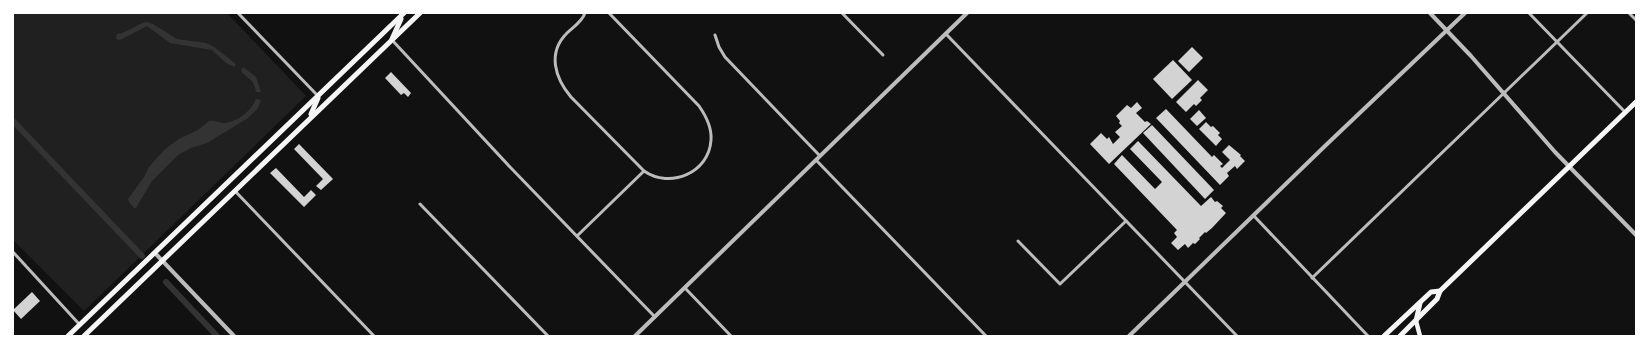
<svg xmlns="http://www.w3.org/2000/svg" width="1649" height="349" font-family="Rubik,sans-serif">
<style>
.green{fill:#202020}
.water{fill:#333}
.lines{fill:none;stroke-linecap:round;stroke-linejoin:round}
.canal{stroke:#333;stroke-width:6}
.building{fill:#d3d3d3}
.minor{stroke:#bcbcbc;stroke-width:3}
.tertiary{stroke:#bcbcbc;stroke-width:4}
.secondary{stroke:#f5f5f5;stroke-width:4.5}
.primary{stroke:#f5f5f5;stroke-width:5}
</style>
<rect width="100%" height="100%" fill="#111"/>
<polygon class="green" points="13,13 227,13 306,96 84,311 13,240"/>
<g class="water">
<path d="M147,22L153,24L177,39L206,43L214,47L236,64L234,67L226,63L212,50L170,43L147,26L120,40L116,39L117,34C128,33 136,24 147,22Z"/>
<path d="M243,67L256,77L261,92H256C254,78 248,80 241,71Z"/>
<path d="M256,99L261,100L258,108L248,118L207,143L191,148L178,155L152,181L136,208H134L129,202L128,199L144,177L149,167L165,149L179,139L198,130L209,121C214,120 219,123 224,123C238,122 251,111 256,99Z"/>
</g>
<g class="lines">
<g class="canal">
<polyline points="13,121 142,256"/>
<polyline points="166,282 217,336"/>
</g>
</g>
<g class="building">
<polygon points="1192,47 1203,58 1189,72 1178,61"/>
<polygon points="1173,60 1192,80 1172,99 1153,79"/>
<polygon points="391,72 411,93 408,97 404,93 401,95 385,78"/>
<polygon points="1198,80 1208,90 1200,98 1202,100 1196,106 1194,104 1186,112 1176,102"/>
<polygon points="1137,102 1142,108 1136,113 1145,122 1147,121 1151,124 1109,164 1090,144 1101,133 1107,139 1109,137 1113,144 1120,137 1115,132 1122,126 1119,123 1120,121 1116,116 1127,105 1131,108"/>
<polygon points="1166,109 1212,157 1214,155 1223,164 1220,166 1222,168 1230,160 1222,152 1229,145 1241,155 1240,156 1245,161 1237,169 1235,166 1227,173 1229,176 1220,185 1156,118"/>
<polygon points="1199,110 1206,118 1197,126 1190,119"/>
<polygon points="1206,122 1211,127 1213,126 1220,133 1218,135 1222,139 1216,146 1199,129"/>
<polygon points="1152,125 1214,190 1205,199 1143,133"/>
<polygon points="1138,141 1201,206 1211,197 1215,202 1217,201 1223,206 1221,208 1226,213 1212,228 1206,233 1205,232 1199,238 1200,239 1195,244 1193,243 1188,248 1185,244 1178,250 1171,243 1177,237 1174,233 1177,230 1114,164 1122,155 1155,189 1162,182 1130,149"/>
<polygon points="299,144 333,179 321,190 316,186 323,179 294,149"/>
<polygon points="276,168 304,197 311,190 316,195 304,207 270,173"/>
<polygon points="32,292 40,301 21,319 13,310"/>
</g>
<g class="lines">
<g class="minor">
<polyline points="238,13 318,96"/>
<path d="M585,13C582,22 573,27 567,33C547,53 555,78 571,97L644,171C670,189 709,173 711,140C712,128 706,116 699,106L609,13"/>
<polyline points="842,13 883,55"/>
<polyline points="1529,13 1625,112"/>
<polyline points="1629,13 1636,20"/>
<polyline points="946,34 1237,336"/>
<polyline points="715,35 719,47 725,57 820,156"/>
<polyline points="392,40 509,166 655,317"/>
<polyline points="816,160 986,336"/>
<polyline points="235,191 374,336"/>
<polyline points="420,204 548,336"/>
<polyline points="1254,216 1368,336"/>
<polyline points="577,236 644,171"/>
<polyline points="1018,241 1060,284 1126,221"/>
<polyline points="13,252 80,325"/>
<polyline points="1312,278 1587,13"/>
<polyline points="685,288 731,336"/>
</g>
<g class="tertiary">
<polyline points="1430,13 1471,56 1555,152 1636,235"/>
<polyline points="155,253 234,336"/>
<polyline points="635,336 967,13"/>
<polyline points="1129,336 1326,145 1465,13"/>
</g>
<polyline class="secondary" points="1416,321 1420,336"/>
<g class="primary">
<polyline points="392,39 401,19"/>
<polyline points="311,114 318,98"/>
<polyline points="1416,321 1420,303"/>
<polyline points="68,336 404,13"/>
<polyline points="84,336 420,13"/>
<polyline points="1384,336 1431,292 1440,291"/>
<polyline points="1400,336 1437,299 1440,291 1636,102"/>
</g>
</g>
<rect width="1649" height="349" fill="none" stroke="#ffffff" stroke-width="28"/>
</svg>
